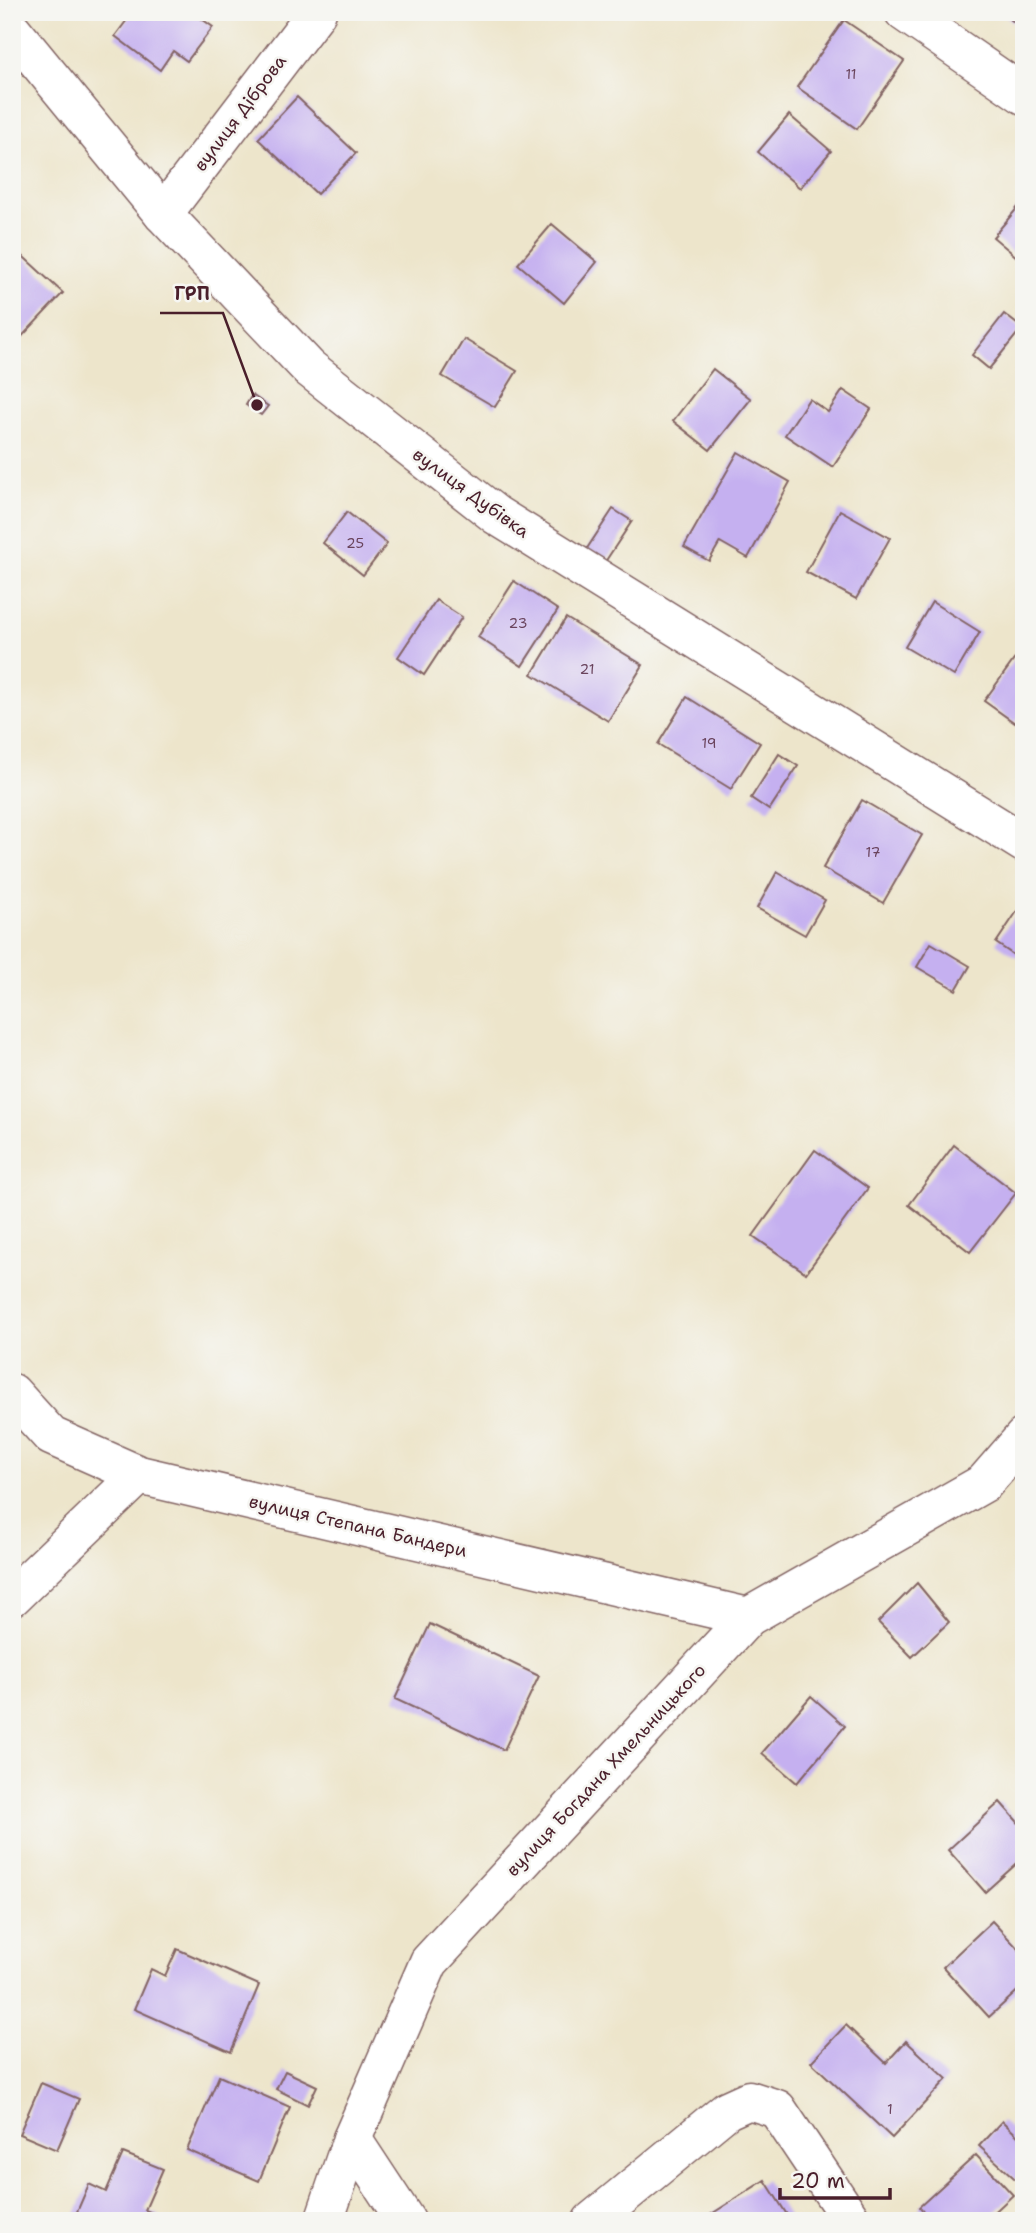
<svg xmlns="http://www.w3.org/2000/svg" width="1036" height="2233" font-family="'Shantell Sans',sans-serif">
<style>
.building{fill:#c5b0f0}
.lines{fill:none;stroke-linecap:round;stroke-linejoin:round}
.minor-casing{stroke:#836463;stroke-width:41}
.minor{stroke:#fff;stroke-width:38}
.labels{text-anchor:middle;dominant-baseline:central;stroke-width:5;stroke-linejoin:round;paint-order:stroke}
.number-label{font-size:14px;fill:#69435c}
.street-label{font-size:18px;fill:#4a1f2b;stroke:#f6f6f2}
.leader{fill:none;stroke:#4a1f2b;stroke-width:2.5}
.callout-dot{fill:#4a1f2b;stroke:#f6f6f2;stroke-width:2.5}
.callout-label{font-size:19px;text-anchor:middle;font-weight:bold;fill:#4a1f2b;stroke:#f6f6f2;stroke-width:5;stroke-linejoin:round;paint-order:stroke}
</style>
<rect width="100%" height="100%" fill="#f6f6f2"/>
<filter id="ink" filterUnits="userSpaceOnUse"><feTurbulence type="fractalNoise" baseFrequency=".0143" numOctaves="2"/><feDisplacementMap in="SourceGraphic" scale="14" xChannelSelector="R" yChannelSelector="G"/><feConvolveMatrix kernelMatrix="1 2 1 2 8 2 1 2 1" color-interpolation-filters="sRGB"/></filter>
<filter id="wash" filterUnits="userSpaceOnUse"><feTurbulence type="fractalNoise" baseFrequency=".00686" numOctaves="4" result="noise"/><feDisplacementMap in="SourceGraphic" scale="28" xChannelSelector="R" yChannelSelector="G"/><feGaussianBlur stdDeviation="1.57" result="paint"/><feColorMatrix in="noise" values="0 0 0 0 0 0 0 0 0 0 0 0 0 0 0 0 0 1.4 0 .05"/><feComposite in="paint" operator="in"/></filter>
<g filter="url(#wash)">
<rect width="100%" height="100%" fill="#ede5cb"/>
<g id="blocks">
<g class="building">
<polygon points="133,12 192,12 213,27 187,61 173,51 160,70 115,36"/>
<polygon points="1000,12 1024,12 1024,29"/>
<polygon points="844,20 904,61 857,129 797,87"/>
<polygon points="297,97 356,153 317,194 258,139"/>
<polygon points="789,115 831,151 800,188 758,152"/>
<polygon points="1024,200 1024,263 993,237"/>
<polygon points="552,224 597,262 564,303 518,264"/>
<polygon points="14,248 63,293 12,347 12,249"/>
<polygon points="1004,314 1022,328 989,369 972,355"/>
<polygon points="464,339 517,371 495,407 442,376"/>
<polygon points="713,369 751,399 710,450 673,421"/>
<polygon points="843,390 871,409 833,467 785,435 809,399 828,412"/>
<polygon points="252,395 268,406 261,415 246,405"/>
<polygon points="738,452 790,482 748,558 720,542 709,561 684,547"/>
<polygon points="613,509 632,521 603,565 584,553"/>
<polygon points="840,510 890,538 856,599 806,572"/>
<polygon points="347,512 387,544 363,575 323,543"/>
<polygon points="514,581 558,610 522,666 478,637"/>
<polygon points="436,600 462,617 424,675 398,657"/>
<polygon points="932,602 980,632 954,676 905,647"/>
<polygon points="566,618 643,665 608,721 532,674"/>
<polygon points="1019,653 1024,657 1024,711 1015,723 984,701"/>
<polygon points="687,697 760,743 731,789 658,744"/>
<polygon points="779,754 798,766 769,810 751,798"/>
<polygon points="862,800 922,835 883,903 823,868"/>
<polygon points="777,872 825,900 805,935 757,908"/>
<polygon points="1024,901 1024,962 996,943"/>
<polygon points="931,943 970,966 956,990 917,967"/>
<polygon points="954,1145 1016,1193 970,1252 909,1205"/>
<polygon points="815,1150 868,1188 806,1273 753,1236"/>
<polygon points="917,1583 949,1622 912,1657 878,1622"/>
<polygon points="430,1624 539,1676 504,1750 395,1699"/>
<polygon points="811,1696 845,1726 797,1783 762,1753"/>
<polygon points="1000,1802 1024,1829 1024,1857 985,1892 948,1850"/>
<polygon points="992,1921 1024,1955 1024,1985 989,2017 943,1967"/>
<polygon points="177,1949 259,1985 231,2052 134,2009 151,1969 165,1976"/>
<polygon points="846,2025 886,2063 906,2041 947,2079 892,2138 811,2062"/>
<polygon points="285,2071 317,2086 308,2105 276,2089"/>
<polygon points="219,2076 290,2107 259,2181 187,2150"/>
<polygon points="41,2083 79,2099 57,2150 19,2134"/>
<polygon points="1002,2121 1024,2142 1024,2187 979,2146"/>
<polygon points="123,2153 163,2169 145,2210 160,2216 158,2221 73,2221 89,2184 106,2192"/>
<polygon points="976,2155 1013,2195 985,2221 931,2221 919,2207"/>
<polygon points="765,2180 791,2221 714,2221 710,2215"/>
</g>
</g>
</g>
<g filter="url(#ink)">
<use href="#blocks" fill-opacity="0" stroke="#836463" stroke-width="2"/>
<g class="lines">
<defs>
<g id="minor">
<polyline points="904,12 1024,95"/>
<polyline points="12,30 163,214 309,368 496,515 1024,843"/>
<polyline points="163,214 317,12"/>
<polyline points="12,1393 51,1436 139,1475"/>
<polyline points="12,1597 139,1475 748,1617"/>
<polyline points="352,2139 406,2221"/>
<polyline points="324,2221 352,2139 429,1962 748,1617 984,1483 1024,1437"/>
<polyline points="592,2221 727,2110 749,2100 777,2109 852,2221"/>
</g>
</defs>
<use href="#minor" class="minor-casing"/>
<use href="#minor" class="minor"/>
</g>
</g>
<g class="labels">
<g class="number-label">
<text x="851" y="74">11</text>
<text x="355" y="543">25</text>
<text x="518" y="623">23</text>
<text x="587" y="669">21</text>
<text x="709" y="743">19</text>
<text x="873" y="852">17</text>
<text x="890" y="2109">1</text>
</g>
<g class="street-label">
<text transform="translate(240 113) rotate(-53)">вулиця Діброва</text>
<text transform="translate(471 493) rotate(36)">вулиця Дубівка</text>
<text transform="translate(358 1526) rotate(13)">вулиця Степана Бандери</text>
<text transform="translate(606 1770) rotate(-47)">вулиця Богдана Хмельницького</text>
</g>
</g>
<path class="leader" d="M257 405L223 313H160"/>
<circle class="callout-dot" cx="257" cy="405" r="7"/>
<g class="callout-label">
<text x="192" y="300">ГРП</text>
</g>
<rect width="1036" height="2233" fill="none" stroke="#f6f6f2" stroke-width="42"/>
<path d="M780 2188v10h110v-10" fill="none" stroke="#4a1f2b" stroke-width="3.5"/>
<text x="791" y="2188" font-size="21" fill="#4a1f2b" stroke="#f6f6f2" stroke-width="5" paint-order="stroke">20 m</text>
</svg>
